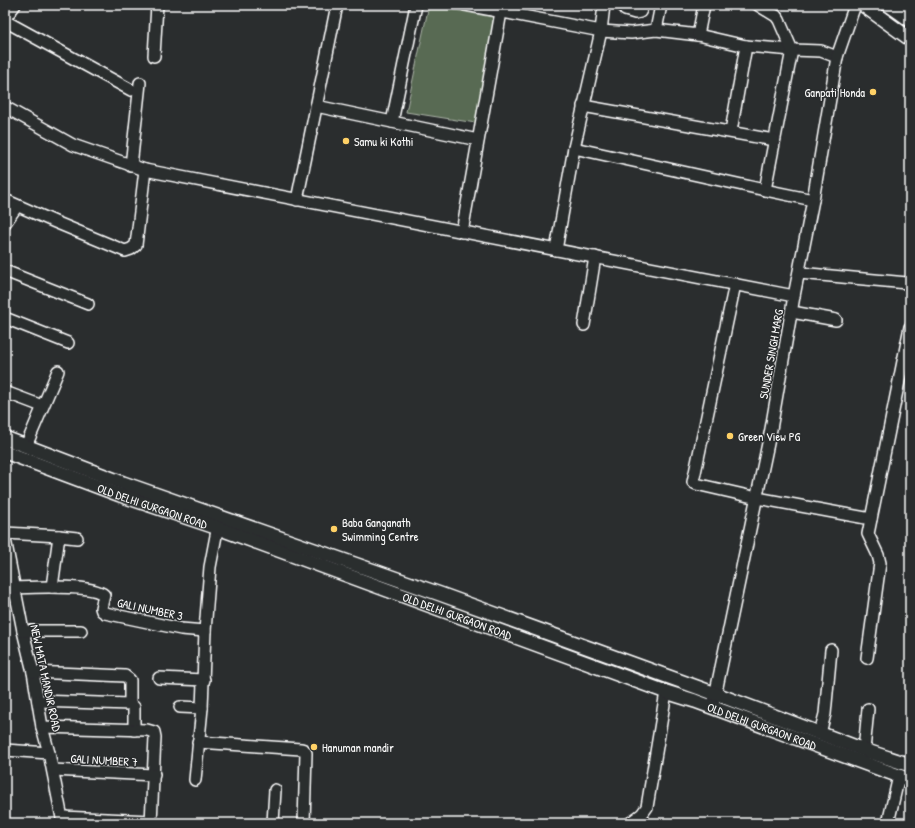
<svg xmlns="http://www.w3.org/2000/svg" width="915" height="828" font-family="'Patrick Hand',sans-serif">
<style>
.green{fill:#596a53;stroke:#acb4a9}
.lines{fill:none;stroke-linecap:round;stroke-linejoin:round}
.minor-casing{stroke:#fff;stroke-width:14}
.major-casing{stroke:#fff;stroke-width:16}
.minor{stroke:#2a2d2e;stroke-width:11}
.major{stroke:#2a2d2e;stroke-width:13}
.poi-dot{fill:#ffd166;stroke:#2a2d2e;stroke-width:1.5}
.labels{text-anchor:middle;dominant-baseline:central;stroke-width:3;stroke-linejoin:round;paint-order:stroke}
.poi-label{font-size:12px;fill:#fff;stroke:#2a2d2e;text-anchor:start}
.street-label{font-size:12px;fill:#fff;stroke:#2a2d2e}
</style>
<rect width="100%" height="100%" fill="#2a2d2e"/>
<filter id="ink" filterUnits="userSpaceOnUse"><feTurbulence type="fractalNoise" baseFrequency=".025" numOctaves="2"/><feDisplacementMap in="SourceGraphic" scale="8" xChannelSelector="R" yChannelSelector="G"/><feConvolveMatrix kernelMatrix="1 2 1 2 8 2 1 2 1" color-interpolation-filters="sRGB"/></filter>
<g filter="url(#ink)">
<polygon class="green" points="429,5 497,18 476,123 406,112"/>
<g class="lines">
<defs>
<g id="minor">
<polyline points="466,5 601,31 631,33 656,30 698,35 746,46 792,50 821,51 837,57"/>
<polyline points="623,5 625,10 635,13 640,12 643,5"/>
<polyline points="758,5 776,16 779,20 792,50 765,190"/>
<polyline points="5,18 15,5"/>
<polyline points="5,21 131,90"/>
<polyline points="656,30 661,5"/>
<polyline points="698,35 704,5"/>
<polyline points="154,56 157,5"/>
<polyline points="316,106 478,140"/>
<polyline points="583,106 774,140"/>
<polyline points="5,107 73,145 145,170 794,296"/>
<polyline points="392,122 416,5"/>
<polyline points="731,131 746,46"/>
<polyline points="574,148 765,190 813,200"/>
<polyline points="131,166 140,83"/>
<polyline points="5,200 55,222 125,251 131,249 136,245 145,170"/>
<polyline points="297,200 337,5"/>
<polyline points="5,223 17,206"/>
<polyline points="462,232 501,12"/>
<polyline points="556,250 574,148 601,31 604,5"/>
<polyline points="5,271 88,304"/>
<polyline points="799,273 907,283 910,285"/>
<polyline points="735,284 693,482 696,484 757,498 871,519"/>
<polyline points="792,312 836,320"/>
<polyline points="5,318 68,343"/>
<polyline points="584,325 595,257"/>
<polyline points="5,392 42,406"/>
<polyline points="26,446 58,371"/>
<polyline points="5,533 59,536 77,538"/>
<polyline points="5,539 23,631 33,672 42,727 49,753 63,823"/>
<polyline points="52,587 59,536"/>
<path d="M5,588C24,588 91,583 104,595L101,608L102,611L105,613L181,629L205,631"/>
<polyline points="23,631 81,631"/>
<polyline points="867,658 880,563 878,555 868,534 910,327"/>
<polyline points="33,672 125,676 130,680 130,704"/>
<polyline points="159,678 204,680"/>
<polyline points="38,701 130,704 134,707 134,730"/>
<polyline points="714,701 771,429 794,296 813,200 837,57 855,5"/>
<polyline points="180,707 202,708"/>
<polyline points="42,727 147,730 154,732 155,737 151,823"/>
<polyline points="820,733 825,714 831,650"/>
<polyline points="198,742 301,749 304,750 306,753 304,823"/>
<polyline points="5,750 49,753"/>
<polyline points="864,750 868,709"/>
<polyline points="53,770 154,775"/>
<polyline points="195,780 202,708 205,631 210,567 219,520"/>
<polyline points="62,817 151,821"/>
<polyline points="273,823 275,790"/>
<polyline points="630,823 642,814 647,807 666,692"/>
<polyline points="888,823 899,776"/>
</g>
<g id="major">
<polyline points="863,5 910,39"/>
<polyline points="889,5 910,20"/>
<polyline points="5,438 123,483 440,594 716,694 864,750 910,765"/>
<path id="s1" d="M5,452L120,495L218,528L666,692L695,701L910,780"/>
</g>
</defs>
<use href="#minor" class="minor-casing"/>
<use href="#major" class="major-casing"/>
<use href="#minor" class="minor"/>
<use href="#major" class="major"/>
</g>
</g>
<g class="poi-dot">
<circle cx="873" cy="92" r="4"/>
<circle cx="346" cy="141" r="4"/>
<circle cx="730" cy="436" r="4"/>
<circle cx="334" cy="529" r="4"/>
<circle cx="314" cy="747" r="4"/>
</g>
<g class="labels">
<g class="poi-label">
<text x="865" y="92" text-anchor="end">Ganpati Honda</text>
<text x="354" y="141">Samu ki Kothi</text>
<text x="738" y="436">Green View PG</text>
<text x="342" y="522">Baba Ganganath<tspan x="342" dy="14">Swimming Centre</tspan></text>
<text x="322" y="747">Hanuman mandir</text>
</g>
<g class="street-label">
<text transform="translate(771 354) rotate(-80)">SUNDER SINGH MARG</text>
<text stroke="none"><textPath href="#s1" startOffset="157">OLD DELHI GURGAON ROAD</textPath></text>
<text transform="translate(150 609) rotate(12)">GALI NUMBER 3</text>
<text stroke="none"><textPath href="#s1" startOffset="481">OLD DELHI GURGAON ROAD</textPath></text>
<text transform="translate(46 678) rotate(78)">NEW MATA MANDIR ROAD</text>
<text stroke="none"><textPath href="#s1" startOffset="805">OLD DELHI GURGAON ROAD</textPath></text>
<text transform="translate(104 760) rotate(3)">GALI NUMBER 7</text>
</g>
</g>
<rect width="915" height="828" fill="none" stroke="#2a2d2e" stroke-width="20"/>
<rect x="10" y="10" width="895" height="808" fill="none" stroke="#fff" stroke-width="1.5" filter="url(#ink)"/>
</svg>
